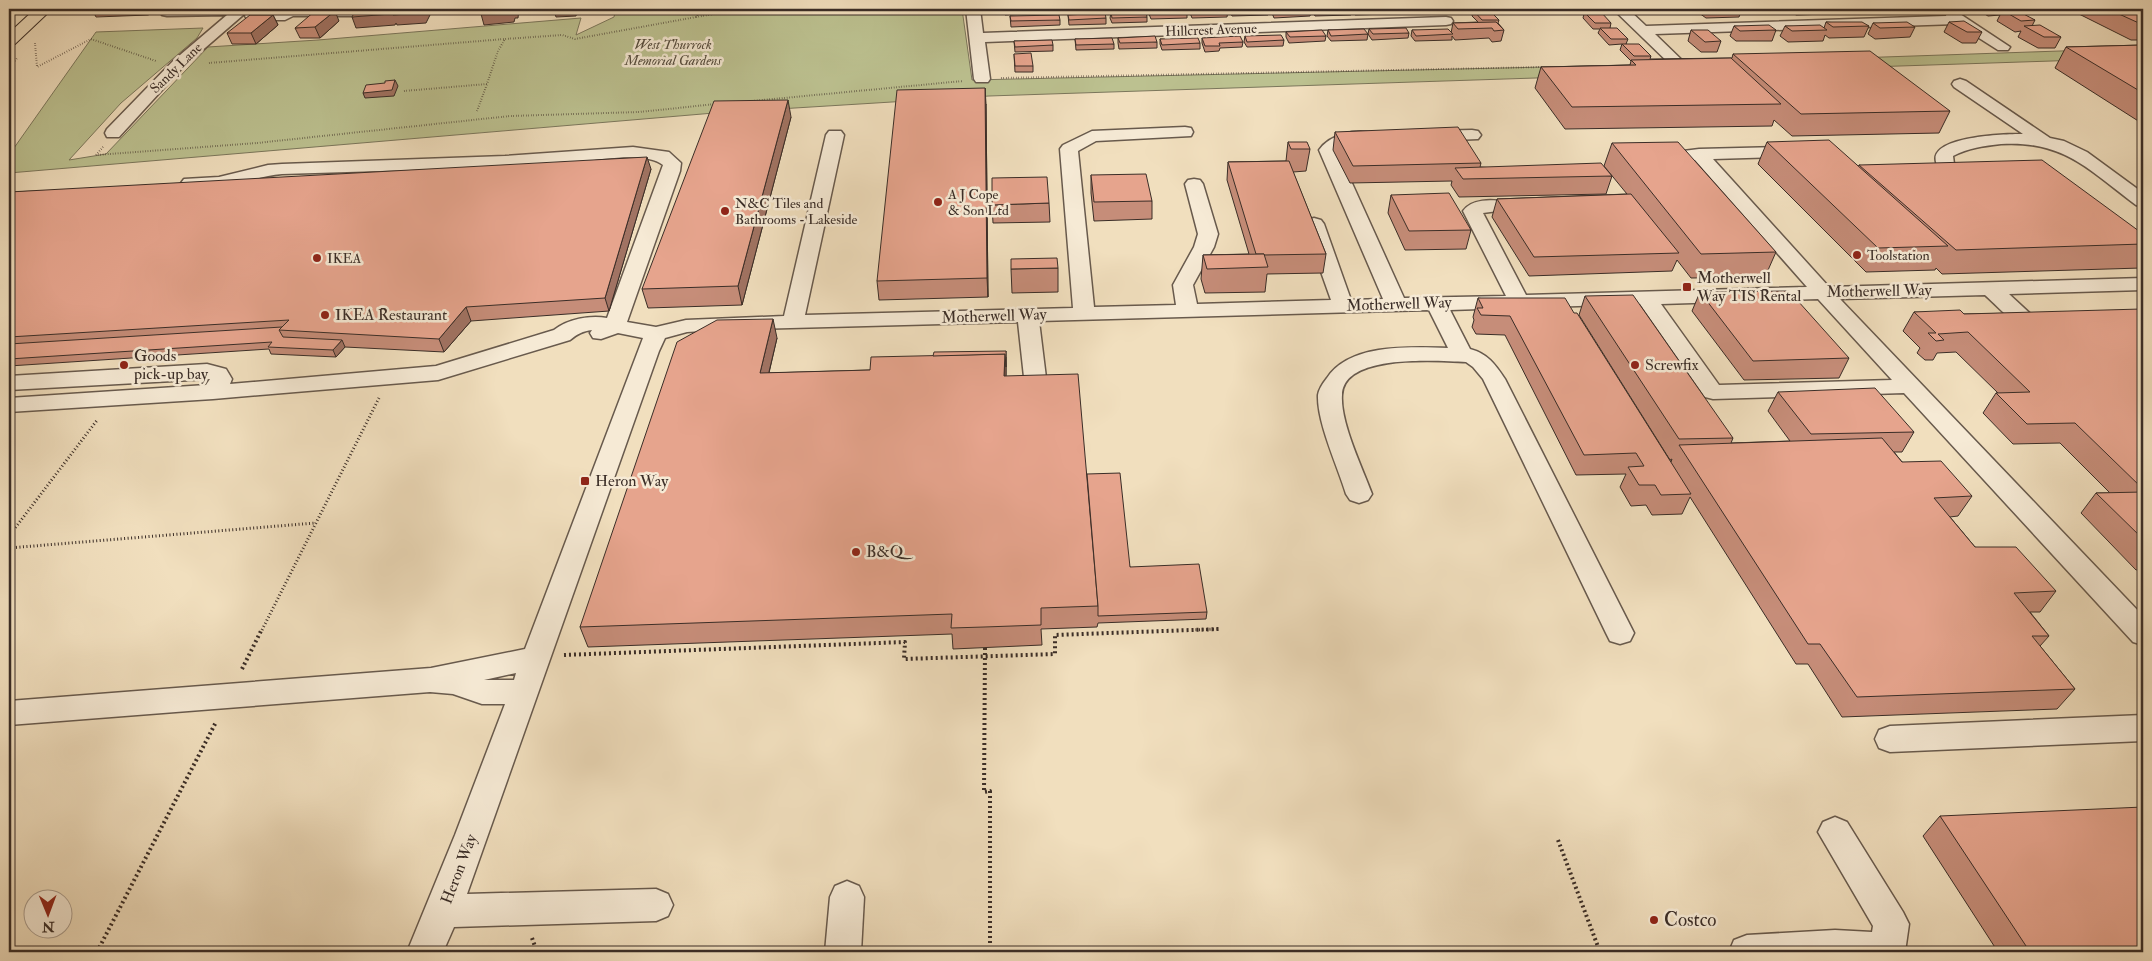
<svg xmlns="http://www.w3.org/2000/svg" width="2152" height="961" font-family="'IM FELL Double Pica',serif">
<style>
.green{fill:#bcc190;stroke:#7b775c}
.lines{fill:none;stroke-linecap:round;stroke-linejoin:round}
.minor-casing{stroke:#685a4d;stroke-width:3}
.major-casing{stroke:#3a2d27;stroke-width:2}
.path-far2{stroke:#3a2d27;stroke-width:2;stroke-dasharray:0.5 2;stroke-linecap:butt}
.path-far1{stroke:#3a2d27;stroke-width:3;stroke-dasharray:1 2.5;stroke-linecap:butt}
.path{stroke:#3a2d27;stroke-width:4;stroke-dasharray:2 3;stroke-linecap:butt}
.minor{fill:#f6ead5;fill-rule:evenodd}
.major{fill:#f1dfbe;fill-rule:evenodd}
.wall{fill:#c68d79;stroke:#3a2d27}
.shaded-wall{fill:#a17363;stroke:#3a2d27}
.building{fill:#e6a48d;stroke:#3a2d27}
.poi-dot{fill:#8f2418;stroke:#f6ead5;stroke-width:2}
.labels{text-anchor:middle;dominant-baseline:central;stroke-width:5;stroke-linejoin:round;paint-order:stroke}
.far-street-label{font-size:14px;fill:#3a2d27;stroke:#f6ead5}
.far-park-label{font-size:14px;font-style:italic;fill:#544b3c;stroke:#f6ead5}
.far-poi-label{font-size:14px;fill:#3a2d27;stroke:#f6ead5;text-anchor:start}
.poi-label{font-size:16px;fill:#3a2d27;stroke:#f6ead5;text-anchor:start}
.street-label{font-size:16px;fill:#3a2d27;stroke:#f6ead5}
.near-poi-label{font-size:19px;fill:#3a2d27;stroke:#f6ead5;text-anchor:start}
</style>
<rect width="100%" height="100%" fill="#f1dfbe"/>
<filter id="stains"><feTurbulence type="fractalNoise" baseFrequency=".004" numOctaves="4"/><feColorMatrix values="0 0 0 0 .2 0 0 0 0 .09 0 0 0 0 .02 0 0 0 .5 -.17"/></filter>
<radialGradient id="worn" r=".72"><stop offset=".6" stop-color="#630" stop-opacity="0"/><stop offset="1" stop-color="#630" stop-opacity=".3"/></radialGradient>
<polygon class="green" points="616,9 962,9 972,80 1678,64 2119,49 2143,58 989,96 714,113 9,173 9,155 96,32 203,28 197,38 121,103 69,160 106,154 208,47 318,40 581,18 576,35 614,17"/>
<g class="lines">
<defs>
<g id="minor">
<polygon points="162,9 250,9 183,67 119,137 107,137 105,133 107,129 173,61 227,15 167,16 162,15 160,12"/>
<polygon points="285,9 369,9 372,12 370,15 365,16 293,16 285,20 252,20 247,19 245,16 247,13 281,12"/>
<polygon points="966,9 980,9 983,33 1446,17 1451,18 1453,21 1451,24 1446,25 985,42 990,79 988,82 976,82 974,79"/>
<polygon points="1613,9 1628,9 1646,26 1946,16 1947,12 1957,12 2010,47 2008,50 1998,50 1957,24 1655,34 1686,64 1683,67 1673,67"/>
<path d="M1960,79L1966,81L2050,138L2064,141L2087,152L2143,193V207L2136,205C2090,171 2064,140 2001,144C1984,146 1968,148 1953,156L1954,164L1951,168L1945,169L1939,168C1917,136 2007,134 2023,134L1954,87L1952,84L1954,81Z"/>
<path d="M1185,127L1191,128L1193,132L1191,136L1096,141L1078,151L1094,307L1176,305L1173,285L1194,247L1198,234L1185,184L1188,180L1194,179L1200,180L1203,184L1218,234L1214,247L1193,285L1197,304L1331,300L1304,224L1307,220L1314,218L1321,220L1324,224L1351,300L1383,299L1319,150C1330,134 1355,129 1373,133L1376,137L1373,141L1346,144L1337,150L1404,298L1506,296L1463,211C1471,199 1492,199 1505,202L1507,206L1505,210L1483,213L1526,295L1807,287L1695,160L1683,159L1680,155L1683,151L1699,149L1781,147L1787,148L1790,152L1787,156L1781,157L1713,159L1829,287L2143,278V290L2009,294L2036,319L2033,324C2014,328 1998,306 1985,295L1840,299L2143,616V645L2133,642L1904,393L1713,399L1705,397L1640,304L1450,310L1470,349C1488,354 1495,364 1505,379L1634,633L1630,641L1620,644L1610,641L1606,633L1483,379L1473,367L1466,362C1438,361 1343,353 1342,395C1340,422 1362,467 1372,494L1368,500L1359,503L1350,500L1346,494C1338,467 1317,423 1318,395C1319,389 1323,383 1327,378C1350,343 1411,347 1448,348L1429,310L1039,321L1047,386L1044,391L1036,393L1028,391L1025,386L1018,322L717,330L687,332L665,338L659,351L467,894L656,889L668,894L673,905L668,916L656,921L454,927L443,952H407L455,835L505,704H482L453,694L430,692L9,725V701L431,668L525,649L643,338L618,333L601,339L593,338L590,333L592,330C583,331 577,334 570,340L438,380L213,399L9,412V398L206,385L210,379L9,390V376L207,364L226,369L232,379L230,384L436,366L554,330C568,319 590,315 607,318L663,165C647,152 605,159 585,161C484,168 383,171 282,174C250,177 216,195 184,187L181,183L184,179L219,177L268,165L282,164L505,156L633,147L669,152L681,163L680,171L627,322L656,327L686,320L784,316L826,135L829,131H841L844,135L805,315L1073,308L1060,149L1063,145L1092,131ZM1818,299L1892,380L1719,385L1661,304ZM516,673L514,680H484Z"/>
<polygon points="1472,130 1478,131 1481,135 1478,139 1430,141 1424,140 1421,136 1424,132 1430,131"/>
<polygon points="2143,715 2143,741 1890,752 1879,748 1875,739 1879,730 1890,726"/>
<polygon points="1835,817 1847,822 1903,912 1909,924 1905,952 1729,952 1734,940 1747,935 1835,930 1872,932 1873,926 1818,832 1823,822"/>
<polygon points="847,881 859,886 864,897 861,952 825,952 830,897 835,886"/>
</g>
<polygon id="major" points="35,9 52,9 15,44 9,46 9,33"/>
</defs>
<use href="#minor" class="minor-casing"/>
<use href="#major" class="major-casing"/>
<g class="path-far2">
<polyline points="696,17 743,9"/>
<polyline points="35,43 37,67 91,39 156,61"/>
<polyline points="209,63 505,39"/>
<polyline points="9,69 17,58"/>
<polyline points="1001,78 1542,67"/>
<polyline points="404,91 487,84 498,51 505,39 562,35 575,39 696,17 701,9"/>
<polyline points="752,101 963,81"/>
<polyline points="477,111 487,84"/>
<polyline points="103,147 96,155 257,143 510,116 639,112 716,104"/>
</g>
<g class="path-far1">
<polyline points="9,536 98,419"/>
<polyline points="9,548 315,523"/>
<polyline points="262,630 379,398"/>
<polyline points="1192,630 1219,629"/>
</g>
<g class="path">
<polyline points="985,648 984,792 990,791 990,952"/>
<polyline points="564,655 905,642 904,659 1055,654 1055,635 1219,629"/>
<polyline points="242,669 262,629"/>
<polyline points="1558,840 1600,952"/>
<polyline points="532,938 537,952"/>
<polyline points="97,952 216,722"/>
</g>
<use href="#minor" class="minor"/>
<use href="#major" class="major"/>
</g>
<g class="wall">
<polygon points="92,9 157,9 148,15 96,17"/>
<polygon points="1004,9 1022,9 1022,14 1005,15"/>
<polygon points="1149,9 1187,13 1187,18 1151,19 1149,14"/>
<polygon points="1190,9 1227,9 1228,11 1227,17 1192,18 1190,13"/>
<polygon points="1230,9 1268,9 1268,15 1232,16 1230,12"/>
<polygon points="1272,9 1309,9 1311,11 1310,16 1274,18 1272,13"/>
<polygon points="1313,9 1351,9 1351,15 1315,16 1312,11"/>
<polygon points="1352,9 1427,9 1427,10 1393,11 1391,9 1390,14 1355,15 1352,10"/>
<polygon points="1431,9 1463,9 1432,10"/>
<polygon points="1578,9 1600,9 1599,12 1611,23 1610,28 1628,39 1626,44 1651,56 1650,59 1732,58 1733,54 1950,111 1939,133 1792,136 1774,120 1772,126 1565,129 1535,88 1541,67 1630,65 1631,61 1620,50 1622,44 1609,45 1598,33 1600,29 1593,29 1583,18 1584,14 1583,14"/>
<polygon points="1654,9 1676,9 1675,14 1659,14"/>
<polygon points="1701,9 1742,9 1739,17 1706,18 1699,13"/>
<polygon points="1744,9 1787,9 1785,13 1750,14 1744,10"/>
<polygon points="1790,9 1870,9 1870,11 1835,12 1831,10 1829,14 1796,15 1789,10"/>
<polygon points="1976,9 2004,9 2003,10 2035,20 2032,26 2061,37 2055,48 2038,48 2018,37 2021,31 2015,32 1997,21 2000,15 1988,16"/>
<polygon points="2076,9 2139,9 2143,11 2143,40 2131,40 2079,14 2080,11"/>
<polygon points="1473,10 1499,20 1498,23 1504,30 1501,41 1492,42 1489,38 1455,40 1452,36 1452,40 1415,41 1411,36 1412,30 1451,33 1453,23 1478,22 1472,16"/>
<polygon points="1111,13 1147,17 1147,22 1112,23 1110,18"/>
<polygon points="273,15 278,25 256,44 232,44 227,33"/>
<polygon points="1068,15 1106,18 1106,24 1069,25"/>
<polygon points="1010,16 1060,20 1060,25 1011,27"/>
<polygon points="339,21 320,38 300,38 295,28"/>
<polygon points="1826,22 1869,26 1864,37 1829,38 1825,35 1823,41 1788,42 1780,36 1785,26 1824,28"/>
<polygon points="1949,22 1982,32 1976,43 1962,43 1944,32"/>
<polygon points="1873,23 1915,27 1910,37 1875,39 1868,34"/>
<polygon points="1734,26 1776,30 1772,41 1736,41 1730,36"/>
<polygon points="1369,29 1409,33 1408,38 1372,40 1368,34"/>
<polygon points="1328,30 1368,34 1367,40 1331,41 1327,36"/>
<polygon points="1691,30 1721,41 1717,52 1701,52 1688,41"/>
<polygon points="1286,32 1326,36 1325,41 1289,43 1286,37"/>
<polygon points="1245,36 1284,40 1283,46 1247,47 1244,42"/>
<polygon points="1118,38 1157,42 1157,48 1119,49 1118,43"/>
<polygon points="1202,38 1243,42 1242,47 1220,48 1219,51 1205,52 1202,43"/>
<polygon points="1075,39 1114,44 1114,49 1076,50"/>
<polygon points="1160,39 1200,43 1200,49 1162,50 1160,44"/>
<polygon points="1014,41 1053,45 1053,51 1015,52"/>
<polygon points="2143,45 2143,124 2055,68 2066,47"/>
<polygon points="1014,54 1033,66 1033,72 1015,72"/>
<polygon points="986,104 988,297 879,300 877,281"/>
<polygon points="791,117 742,305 648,308 642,289"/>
<polygon points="1335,132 1481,163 1480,167 1612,176 1606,194 1459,197 1451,185 1452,181 1350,183 1333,150"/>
<polygon points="1288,142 1310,149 1306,171 1293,172 1326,254 1323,273 1267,274 1265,292 1205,293 1201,279 1203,255 1249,254 1227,180 1228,162 1286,161"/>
<polygon points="1767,142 1859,166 1859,165 2143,234 2143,264 2141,268 1942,274 1936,268 1935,270 1866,272 1758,164"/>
<polygon points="1612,143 1776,252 1765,277 1691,278 1677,260 1672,271 1529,276 1492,217 1497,199 1627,194 1604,166"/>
<polygon points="651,169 609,311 471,321 444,352 345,347 336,357 271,354 269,349 9,366 9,192"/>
<polygon points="1091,175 1152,201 1152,219 1094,221 1091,193"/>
<polygon points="1391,195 1471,230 1466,249 1405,250 1388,213"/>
<polygon points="1049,203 1050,222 993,223 992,205"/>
<polygon points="1058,268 1058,292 1012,293 1011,269"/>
<polygon points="1700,292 1849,358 1839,378 1744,380 1692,311"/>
<polygon points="1585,296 1733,438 1731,443 1790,441 1768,411 1778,392 1914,432 1902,452 1894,452 1902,462 1972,496 1958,516 1950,517 1975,547 2056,591 2040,612 2030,612 2049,636 2040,646 2075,689 2057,709 1842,717 1808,664 1796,664 1690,497 1682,514 1652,515 1646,505 1631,506 1620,487 1626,474 1576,475 1505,335 1476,334 1472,327 1474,320 1473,317 1478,298 1574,313 1671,462 1672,459 1670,460 1579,315"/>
<polygon points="2143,311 2143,569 2136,570 2081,513 2096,493 2110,493 2060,443 2013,444 1983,413 1996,393 1998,393 1956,352 1937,353 1933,360 1925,360 1917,353 1920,348 1903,331 1914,312 1964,314"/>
<polygon points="777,338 769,373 870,370 1006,357 1006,376 1087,474 1130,567 1207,612 1206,619 1098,623 1097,627 1041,629 1042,645 953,649 952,634 588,647 580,627"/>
<polygon points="1940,816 2143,952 1998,952 1923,836"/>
</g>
<g class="shaded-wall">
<polygon points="144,9 157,9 148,15"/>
<polygon points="394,9 395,9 398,14 424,9 428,9 430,15 426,23 397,25 396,23 395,25 356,28 352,17"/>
<polygon points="493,9 519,9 518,18 515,18 514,22 484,25 481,14 494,13"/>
<polygon points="553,9 578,9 576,16 556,17"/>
<polygon points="335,11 339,21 320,38 315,27"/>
<polygon points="273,15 278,25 256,44 251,33"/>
<polygon points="395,80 398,86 394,96 365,98 363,93"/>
<polygon points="985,88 986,104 988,297 987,278"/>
<polygon points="788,100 791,117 742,305 738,286"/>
<polygon points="647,157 651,169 609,311 605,298"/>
<polygon points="466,307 471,321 444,352 439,339"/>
<polygon points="773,319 777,338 764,393 760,373"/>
<polygon points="342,340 345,347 336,357 333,350"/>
<polygon points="1006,351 1006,374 1005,396 1004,376 1005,354"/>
</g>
<g class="building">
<polygon points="356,9 394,9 391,14 352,17"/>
<polygon points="396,9 424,9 422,13 393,15"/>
<polygon points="493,9 511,9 510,12 481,14 482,10"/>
<polygon points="1149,9 1186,9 1187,13 1151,14"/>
<polygon points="1191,9 1227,9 1228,11 1192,13"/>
<polygon points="1231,9 1268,9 1268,10 1233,11"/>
<polygon points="1273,9 1309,9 1311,11 1275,12"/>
<polygon points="1315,9 1351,9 1351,10 1316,11"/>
<polygon points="1356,9 1388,9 1356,10"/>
<polygon points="2108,9 2139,9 2143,11 2143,24 2141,24"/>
<polygon points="1473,10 1489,10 1499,20 1482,20"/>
<polygon points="2002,10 2016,10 2035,20 2021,21"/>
<polygon points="315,11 335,11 315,27 295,28"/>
<polygon points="1146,12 1147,17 1112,18 1111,13"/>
<polygon points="1601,12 1611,23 1595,23 1585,13"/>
<polygon points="1105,13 1106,18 1069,20 1068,15"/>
<polygon points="250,15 273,15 251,33 227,33"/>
<polygon points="1059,15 1060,20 1011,21 1010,16"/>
<polygon points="1964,21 1982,32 1967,32 1949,22"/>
<polygon points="1496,22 1504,30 1494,31 1492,28 1458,29 1453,23"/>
<polygon points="1826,22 1862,22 1869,26 1833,27"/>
<polygon points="1907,22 1915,27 1880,28 1873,23"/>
<polygon points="1769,25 1776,30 1740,31 1734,26"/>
<polygon points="1820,25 1827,30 1792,31 1785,26"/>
<polygon points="2040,25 2061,37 2044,37 2024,26"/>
<polygon points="1406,28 1409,33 1373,34 1369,29"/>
<polygon points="1600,28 1617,28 1628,39 1611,39"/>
<polygon points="1364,29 1368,34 1331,36 1328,30"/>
<polygon points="1448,29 1453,34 1416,36 1412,30"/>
<polygon points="1322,30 1326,36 1290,37 1286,32"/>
<polygon points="1691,30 1708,30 1721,41 1705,42"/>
<polygon points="1281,35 1284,40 1247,42 1245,36"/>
<polygon points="1155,36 1157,42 1120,43 1118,38"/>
<polygon points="1240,36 1243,42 1219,43 1220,46 1205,46 1202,38"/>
<polygon points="1112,38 1114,44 1076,45 1075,39"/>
<polygon points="1198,38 1200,43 1162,45 1160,39"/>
<polygon points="1052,40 1053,45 1015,47 1014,41"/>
<polygon points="1622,44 1639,44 1651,56 1634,56"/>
<polygon points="2143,45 2143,93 2066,47"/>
<polygon points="1870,51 1950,111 1801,114 1733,54"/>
<polygon points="1031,53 1033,66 1015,66 1014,54"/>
<polygon points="1731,58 1781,104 1572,107 1541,67 1636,65 1631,60"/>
<polygon points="395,80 392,90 363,93 366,85 385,83 385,81"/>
<polygon points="985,88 987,278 877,281 897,90"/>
<polygon points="788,100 738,286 642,289 714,101"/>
<polygon points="1458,127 1481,163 1353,166 1335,132"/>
<polygon points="1829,140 1948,246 1878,248 1767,142"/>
<polygon points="1288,142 1307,142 1310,149 1291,149"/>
<polygon points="1678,142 1776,252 1701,254 1612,143"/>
<polygon points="647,157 605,298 466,307 439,339 279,330 289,320 9,337 9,192"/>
<polygon points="2042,160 2143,234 2143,244 1956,250 1859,165"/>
<polygon points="1289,161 1326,254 1264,255 1264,254 1256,254 1228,162"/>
<polygon points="1601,163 1612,176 1463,179 1455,168"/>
<polygon points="1146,174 1152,201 1094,202 1091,175"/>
<polygon points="1047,177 1049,203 992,205 992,178"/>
<polygon points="1449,193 1471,230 1409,231 1391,195"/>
<polygon points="1631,194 1679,253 1534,257 1497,199"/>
<polygon points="1264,254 1268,267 1207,269 1203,255"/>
<polygon points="1057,258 1058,268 1011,269 1011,259"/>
<polygon points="1789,291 1849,358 1753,361 1700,292"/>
<polygon points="1633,295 1733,438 1679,439 1585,296"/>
<polygon points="1478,298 1565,298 1574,313 1577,313 1691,494 1661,495 1655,485 1639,485 1628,467 1644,466 1636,453 1584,455 1510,316 1481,315 1477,308 1483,308"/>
<polygon points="2141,309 2143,311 2143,489 2075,423 2027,424 1996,393 2030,392 1968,332 1938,334 1944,340 1936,341 1928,333 1936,333 1914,312 1960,310 1964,314"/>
<polygon points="773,319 760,373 870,370 871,357 1005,354 1004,376 1078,374 1098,606 1041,608 1041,625 984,627 951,628 952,614 580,627 677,342 717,320"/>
<polygon points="282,327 279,330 283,337 342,340 333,350 268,347 272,342 9,359 9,344"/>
<polygon points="1006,351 1006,367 1005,354 933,356 934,352"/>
<polygon points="1875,388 1914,432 1811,434 1778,392"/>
<polygon points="1882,438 1902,462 1941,461 1972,496 1934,498 1975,547 2016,547 2056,591 2014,593 2049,636 2032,636 2075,689 1857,697 1820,644 1808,644 1679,445"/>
<polygon points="1120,473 1130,567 1199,564 1207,612 1098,616 1098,606 1087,474"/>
<polygon points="2143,492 2143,539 2096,493"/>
<polygon points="2143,807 2143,952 2030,952 1940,816"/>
</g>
<g class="poi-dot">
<circle cx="938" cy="202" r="5"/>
<circle cx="725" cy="211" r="5"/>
<circle cx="1857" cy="255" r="5"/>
<circle cx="317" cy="258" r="5"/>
<rect x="1682" y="282" width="10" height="10" rx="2.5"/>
<circle cx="325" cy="315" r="5"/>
<circle cx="124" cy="365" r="5"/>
<circle cx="1635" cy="365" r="5"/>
<rect x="580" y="476" width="10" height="10" rx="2.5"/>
<circle cx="856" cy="552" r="5"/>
<circle cx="1654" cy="920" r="5"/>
</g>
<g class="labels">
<g class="far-street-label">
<text transform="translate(1211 30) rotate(-2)">Hillcrest Avenue</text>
<text transform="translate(176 68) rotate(-44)">Sandy Lane</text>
</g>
<g class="far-park-label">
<text x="673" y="44">West Thurrock<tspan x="673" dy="16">Memorial Gardens</tspan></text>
</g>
<g class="far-poi-label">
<text x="948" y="194">A J Cope<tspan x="948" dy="16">&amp; Son Ltd</tspan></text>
<text x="735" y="203">N&amp;C Tiles and<tspan x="735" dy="16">Bathrooms - Lakeside</tspan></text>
<text x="1867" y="255">Toolstation</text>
<text x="327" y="258">IKEA</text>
</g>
<g class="poi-label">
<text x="1697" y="278">Motherwell<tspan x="1697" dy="18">Way TIS Rental</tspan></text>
<text x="335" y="315">IKEA Restaurant</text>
<text x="134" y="356">Goods<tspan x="134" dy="18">pick-up bay</tspan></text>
<text x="1645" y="365">Screwfix</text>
<text x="595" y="481">Heron Way</text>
<text x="866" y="552">B&amp;Q</text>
</g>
<g class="street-label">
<text transform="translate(1879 291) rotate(-1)">Motherwell Way</text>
<text transform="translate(1399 304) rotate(-2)">Motherwell Way</text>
<text transform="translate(994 316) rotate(-2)">Motherwell Way</text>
<text transform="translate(459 869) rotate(-69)">Heron Way</text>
</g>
<g class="near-poi-label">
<text x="1664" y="920">Costco</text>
</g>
</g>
<rect width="2152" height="961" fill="none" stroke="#f1dfbe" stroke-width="30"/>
<rect x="10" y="10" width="2132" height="941" fill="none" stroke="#3a2d27" stroke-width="2.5"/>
<rect x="15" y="15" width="2122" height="931" fill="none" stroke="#3a2d27"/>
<g transform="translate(48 914) rotate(179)"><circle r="24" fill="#f6ead5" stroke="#ab9e8f"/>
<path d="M0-4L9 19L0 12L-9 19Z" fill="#8f2418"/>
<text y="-8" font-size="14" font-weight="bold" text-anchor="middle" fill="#3a2d27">N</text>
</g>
<rect width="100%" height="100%" filter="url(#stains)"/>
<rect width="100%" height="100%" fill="url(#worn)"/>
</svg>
